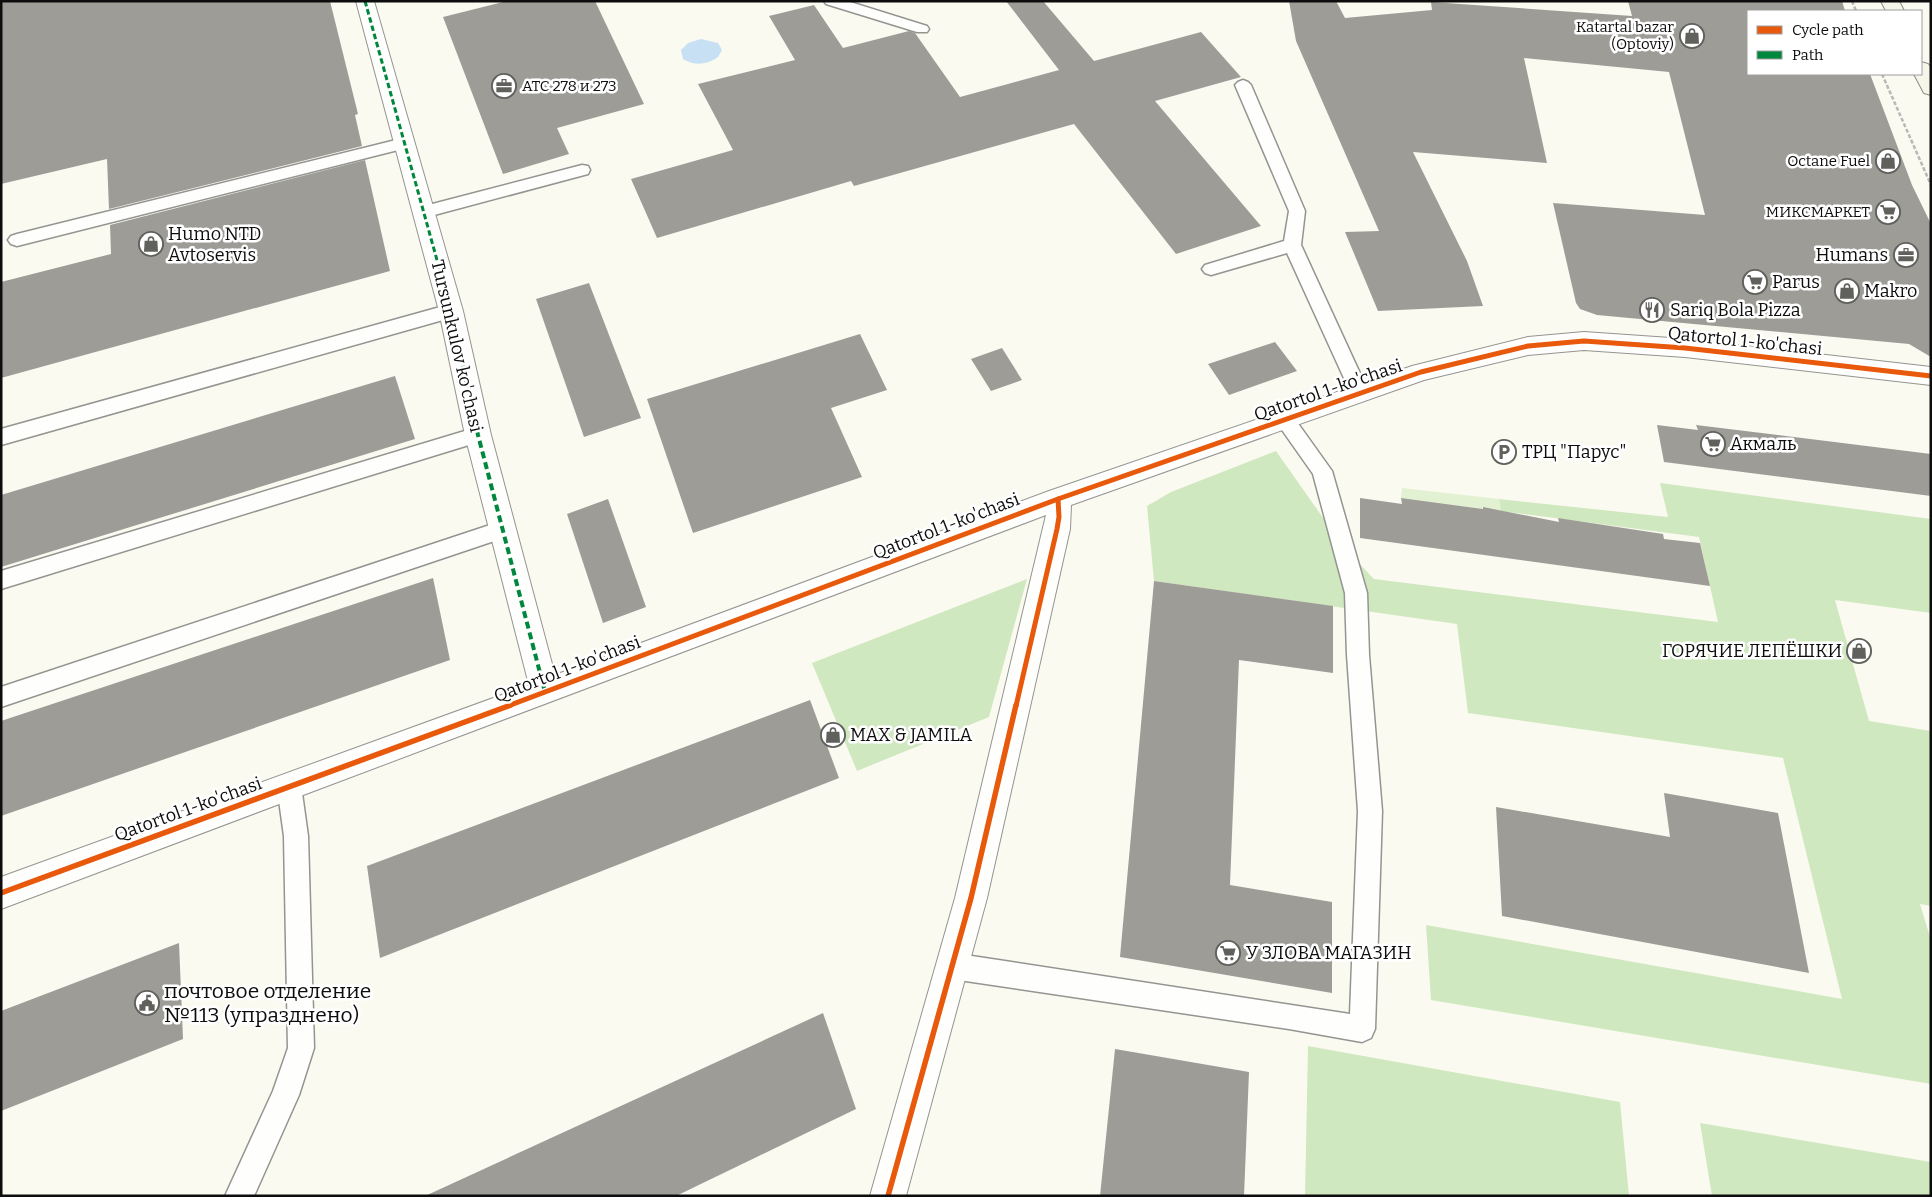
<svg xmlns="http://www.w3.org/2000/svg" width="1932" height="1197" font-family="Bitter,serif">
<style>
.green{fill:#e1f1d1}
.forest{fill:#d0e8bf}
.water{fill:#c8e0f4}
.building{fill:#9e9c97}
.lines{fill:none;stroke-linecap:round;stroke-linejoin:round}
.service-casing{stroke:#949490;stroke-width:3}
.minor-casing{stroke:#949490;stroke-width:2}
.secondary-casing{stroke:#8b8a86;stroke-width:2}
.path{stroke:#b8b8b6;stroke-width:2.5;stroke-dasharray:4 2;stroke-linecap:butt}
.service{fill:#fefefd;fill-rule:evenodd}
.minor{fill:#fefefd;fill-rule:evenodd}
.secondary{fill:#f5f5e8;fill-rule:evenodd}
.quiet-far1{stroke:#00873e;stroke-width:3;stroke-dasharray:5.5 3;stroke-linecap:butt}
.quiet{stroke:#00873e;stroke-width:4;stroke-dasharray:7 4;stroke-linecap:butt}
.cycleway-far1-casing{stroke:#fff;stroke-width:8}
.cycleway-casing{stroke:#fff;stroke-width:9}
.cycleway-far1{stroke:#e8590c;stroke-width:5}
.cycleway{stroke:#e8590c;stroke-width:5.5}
.labels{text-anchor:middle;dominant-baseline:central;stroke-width:5;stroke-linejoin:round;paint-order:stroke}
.far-poi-label{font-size:15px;fill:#0d0d0d;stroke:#fff;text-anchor:end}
.poi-label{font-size:18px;fill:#0d0d0d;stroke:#fff;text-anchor:start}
.street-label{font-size:18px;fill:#0d0d0d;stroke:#fff}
.near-poi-label{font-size:21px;fill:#0d0d0d;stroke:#fff;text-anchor:start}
</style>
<rect width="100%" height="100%" fill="#fbfaf1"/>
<polygon class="green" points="1402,488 1499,499 1501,511 1401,498"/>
<g class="forest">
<polygon points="1276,451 1345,549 1374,579 1718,622 1699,537 1501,511 1499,499 1668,517 1660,483 1931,519 1931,613 1835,600 1869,721 1931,731 1931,906 1920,904 1931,940 1931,1084 1431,1000 1426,925 1842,999 1783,758 1468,713 1457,624 1154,581 1147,506 1171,492"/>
<polygon points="1027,579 989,717 857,771 812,663"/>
<polygon points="1308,1046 1620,1102 1629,1196 1305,1196"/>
<polygon points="1700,1123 1931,1162 1931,1196 1712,1196"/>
</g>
<path class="water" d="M701,39L718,43L722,50L718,57C707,65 694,66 683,59L681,50L688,43Z"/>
<g class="building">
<polygon points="1,1 330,1 358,114 355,115 362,146 109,209 107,159 1,184"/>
<polygon points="507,1 595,1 644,104 557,128 569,154 503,174 443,17"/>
<polygon points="1006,1 1043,1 1094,61 1201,32 1241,77 1155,101 1261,226 1176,254 1074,124 854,186 851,181 657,238 631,179 733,150 698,84 795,60 769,16 814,5 843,48 909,31 915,33 960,97 1059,70"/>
<polygon points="1289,1 1336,1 1345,18 1432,10 1431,2 1632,16 1628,1 1842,1 1845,11 1748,11 1748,74 1870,74 1912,185 1931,224 1931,357 1909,344 1597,315 1580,309 1576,303 1553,203 1705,215 1669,72 1524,58 1547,163 1413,152 1467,261 1483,306 1378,311 1345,232 1379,231 1296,41"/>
<polygon points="365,160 390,271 1,378 1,282 111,254 110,225"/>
<polygon points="589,283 641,418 584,437 536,299"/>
<polygon points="860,334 887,390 831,408 862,477 693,533 647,399"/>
<polygon points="1275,342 1297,371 1229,395 1208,364"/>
<polygon points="1002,348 1022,380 991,391 971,359"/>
<polygon points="395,376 415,439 1,567 1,495"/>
<polygon points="1657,425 1698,430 1696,425 1931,454 1931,496 1664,462"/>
<polygon points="1360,498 1402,504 1401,498 1483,509 1483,507 1559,522 1558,518 1663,534 1664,539 1700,543 1710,586 1360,538"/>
<polygon points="608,499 646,607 603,623 567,514"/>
<polygon points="433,578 450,660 1,816 1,721"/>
<polygon points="1154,581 1333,606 1333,673 1239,660 1230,885 1332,902 1332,993 1120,957"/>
<polygon points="810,700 839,778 380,958 367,866"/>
<polygon points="1664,793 1778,813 1809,973 1502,916 1496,807 1670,837"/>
<polygon points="179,943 183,1039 1,1111 1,1011"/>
<polygon points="823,1013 856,1109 676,1196 425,1196"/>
<polygon points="1115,1049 1249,1072 1244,1196 1100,1196"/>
</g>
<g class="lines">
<defs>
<g id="service">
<polygon points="824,1 847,1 927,26 929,29 927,32 917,32 826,4"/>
<polygon points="1243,80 1248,82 1251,85 1305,211 1301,245 1369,393 1367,398 1360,400 1353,398 1287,253 1211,275 1205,273 1202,269 1205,265 1284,241 1289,211 1235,85 1238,82"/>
<polygon points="404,138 410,139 412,143 410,147 17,246 11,244 8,240 11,236 17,234"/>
<polygon points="582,165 588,166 590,170 588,174 423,218 417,216 415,212 417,208"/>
<polygon points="451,304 457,306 460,311 457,316 1,445 1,429"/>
<polygon points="1285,413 1292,415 1332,471 1367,593 1369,655 1382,811 1375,1029 1371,1038 1362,1042 1289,1029 952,979 943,975 939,966 943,957 952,953 1350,1014 1358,811 1347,655 1345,593 1313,474 1275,420 1278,415"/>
<polygon points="478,427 485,430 488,435 485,440 1,589 1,571"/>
<polygon points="502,521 509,524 512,530 509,536 1,707 1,687"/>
<polygon points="289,775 297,778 301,786 308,836 314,1048 299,1095 254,1196 225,1196 273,1091 288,1048 284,836 277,786 281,778"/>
</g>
<polygon id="minor" points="356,1 374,1 463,311 491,435 555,675 1049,491 1412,366 1528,337 1584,332 1685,339 1931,367 1931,385 1685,357 1584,350 1528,355 1424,380 1071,505 1070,529 987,898 906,1196 870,1196 955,898 1046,515 1,909 1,877 529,685 465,435 439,311"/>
<g id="secondary">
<polygon points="1881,1 1899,1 1904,11 1886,11"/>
<polygon points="1921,62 1928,64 1931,68 1931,95 1924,93 1914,74 1921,74"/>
</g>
</defs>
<use href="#service" class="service-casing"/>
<use href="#minor" class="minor-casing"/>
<use href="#secondary" class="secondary-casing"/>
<g class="path">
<polyline points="1852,1 1856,11"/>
<polyline points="1882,74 1931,185"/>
</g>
<use href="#service" class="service"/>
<use href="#minor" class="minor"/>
<use href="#secondary" class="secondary"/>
<polyline class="quiet-far1" points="365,1 452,314"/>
<polyline class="quiet" points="451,312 478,435 545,692"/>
<defs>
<g id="cycleway-far1">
<polyline points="508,706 1058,499 1421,372 1528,346 1584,341 1685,348 1931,376"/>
<polyline points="1016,706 1057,529 1059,517 1058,499"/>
</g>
<g id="cycleway">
<polyline points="1,893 511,705"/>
<polyline points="888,1196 971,898 1016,705"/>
</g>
</defs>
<use href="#cycleway-far1" class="cycleway-far1-casing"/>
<use href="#cycleway" class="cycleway-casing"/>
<use href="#cycleway-far1" class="cycleway-far1"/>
<use href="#cycleway" class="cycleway"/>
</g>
<defs>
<symbol id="shop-ring" viewBox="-11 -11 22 22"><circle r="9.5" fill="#fff" stroke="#60605d" stroke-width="1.5"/><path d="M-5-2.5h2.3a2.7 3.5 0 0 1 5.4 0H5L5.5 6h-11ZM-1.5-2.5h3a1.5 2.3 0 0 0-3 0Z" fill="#60605d"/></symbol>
<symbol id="office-ring" viewBox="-11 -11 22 22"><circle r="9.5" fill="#fff" stroke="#60605d" stroke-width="1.5"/><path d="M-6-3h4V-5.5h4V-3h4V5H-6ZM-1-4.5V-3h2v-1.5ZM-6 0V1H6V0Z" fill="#60605d"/></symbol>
<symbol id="supermarket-ring" viewBox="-11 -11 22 22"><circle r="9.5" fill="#fff" stroke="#60605d" stroke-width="1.5"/><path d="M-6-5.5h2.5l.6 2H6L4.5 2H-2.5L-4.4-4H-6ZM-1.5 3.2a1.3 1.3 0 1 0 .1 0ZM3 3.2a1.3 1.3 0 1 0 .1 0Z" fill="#60605d"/></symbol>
<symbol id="restaurant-ring" viewBox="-11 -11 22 22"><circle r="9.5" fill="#fff" stroke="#60605d" stroke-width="1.5"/><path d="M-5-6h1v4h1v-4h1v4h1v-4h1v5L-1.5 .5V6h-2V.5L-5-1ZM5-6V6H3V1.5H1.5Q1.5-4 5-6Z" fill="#60605d"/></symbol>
<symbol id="parking-ring" viewBox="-11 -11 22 22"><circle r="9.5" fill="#fff" stroke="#60605d" stroke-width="1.5"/><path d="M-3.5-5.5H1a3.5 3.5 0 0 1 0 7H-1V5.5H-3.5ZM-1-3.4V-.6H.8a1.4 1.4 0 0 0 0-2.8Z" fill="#60605d"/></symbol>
<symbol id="civic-ring" viewBox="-11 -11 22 22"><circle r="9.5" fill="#fff" stroke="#60605d" stroke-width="1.5"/><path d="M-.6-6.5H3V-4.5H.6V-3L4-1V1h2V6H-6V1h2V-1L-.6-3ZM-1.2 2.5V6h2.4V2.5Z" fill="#60605d"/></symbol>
</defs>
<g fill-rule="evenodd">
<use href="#shop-ring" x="1678" y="22" width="28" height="28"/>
<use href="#office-ring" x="490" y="72" width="28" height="28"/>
<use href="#shop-ring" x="1874" y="147" width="28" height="28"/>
<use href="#supermarket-ring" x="1874" y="198" width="28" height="28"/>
<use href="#shop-ring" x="137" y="230" width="28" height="28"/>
<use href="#office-ring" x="1892" y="241" width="28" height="28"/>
<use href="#supermarket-ring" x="1741" y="268" width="28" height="28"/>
<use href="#shop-ring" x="1833" y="277" width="28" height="28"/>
<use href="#restaurant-ring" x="1638" y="296" width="28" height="28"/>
<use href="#supermarket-ring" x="1699" y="430" width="28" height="28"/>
<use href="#parking-ring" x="1490" y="438" width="28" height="28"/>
<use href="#shop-ring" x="1845" y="637" width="28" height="28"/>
<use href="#shop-ring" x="819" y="721" width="28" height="28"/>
<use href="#supermarket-ring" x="1214" y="939" width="28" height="28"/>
<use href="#civic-ring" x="133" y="989" width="28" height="28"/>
</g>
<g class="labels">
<g class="far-poi-label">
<text x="1674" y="27">Katartal bazar<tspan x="1674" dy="17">(Optoviy)</tspan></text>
<text x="522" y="86" text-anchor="start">АТС 278 и 273</text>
<text x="1870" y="161">Octane Fuel</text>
<text x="1870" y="212">МИКСМАРКЕТ</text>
</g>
<g class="poi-label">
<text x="168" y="234">Humo NTD<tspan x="168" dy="21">Avtoservis</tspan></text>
<text x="1888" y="255" text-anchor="end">Humans</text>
<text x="1772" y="282">Parus</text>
<text x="1864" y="291">Makro</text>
<text x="1670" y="310">Sariq Bola Pizza</text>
<text x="1730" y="444">Акмаль</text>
<text x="1522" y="452">ТРЦ "Парус"</text>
<text x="1842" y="651" text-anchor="end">ГОРЯЧИЕ ЛЕПЁШКИ</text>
<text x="850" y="735">MAX &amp; JAMILA</text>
<text x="1246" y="953">У ЗЛОВА МАГАЗИН</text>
</g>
<g class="street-label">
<text transform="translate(1745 341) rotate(6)">Qatortol 1-ko'chasi</text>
<text transform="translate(457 346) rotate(77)">Tursunkulov ko'chasi</text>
<text transform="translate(1328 390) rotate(-19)">Qatortol 1-ko'chasi</text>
<text transform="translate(946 526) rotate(-21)">Qatortol 1-ko'chasi</text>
<text transform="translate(567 669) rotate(-21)">Qatortol 1-ko'chasi</text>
<text transform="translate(188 809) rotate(-20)">Qatortol 1-ko'chasi</text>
</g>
<g class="near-poi-label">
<text x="164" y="991">почтовое отделение<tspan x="164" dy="24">№113 (упразднено)</tspan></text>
</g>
</g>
<rect width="1932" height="1197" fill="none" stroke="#0d0d0d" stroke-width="5"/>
<rect x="1747" y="10" width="175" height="65" fill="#ffffff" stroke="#9e9e9e"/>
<rect x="1757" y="26" width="25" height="8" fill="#e8590c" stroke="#9e9e9e"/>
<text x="1792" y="35" font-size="15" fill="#0d0d0d">Cycle path</text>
<rect x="1757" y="51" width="25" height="8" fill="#00873e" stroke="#9e9e9e"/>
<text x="1792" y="60" font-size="15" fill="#0d0d0d">Path</text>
</svg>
